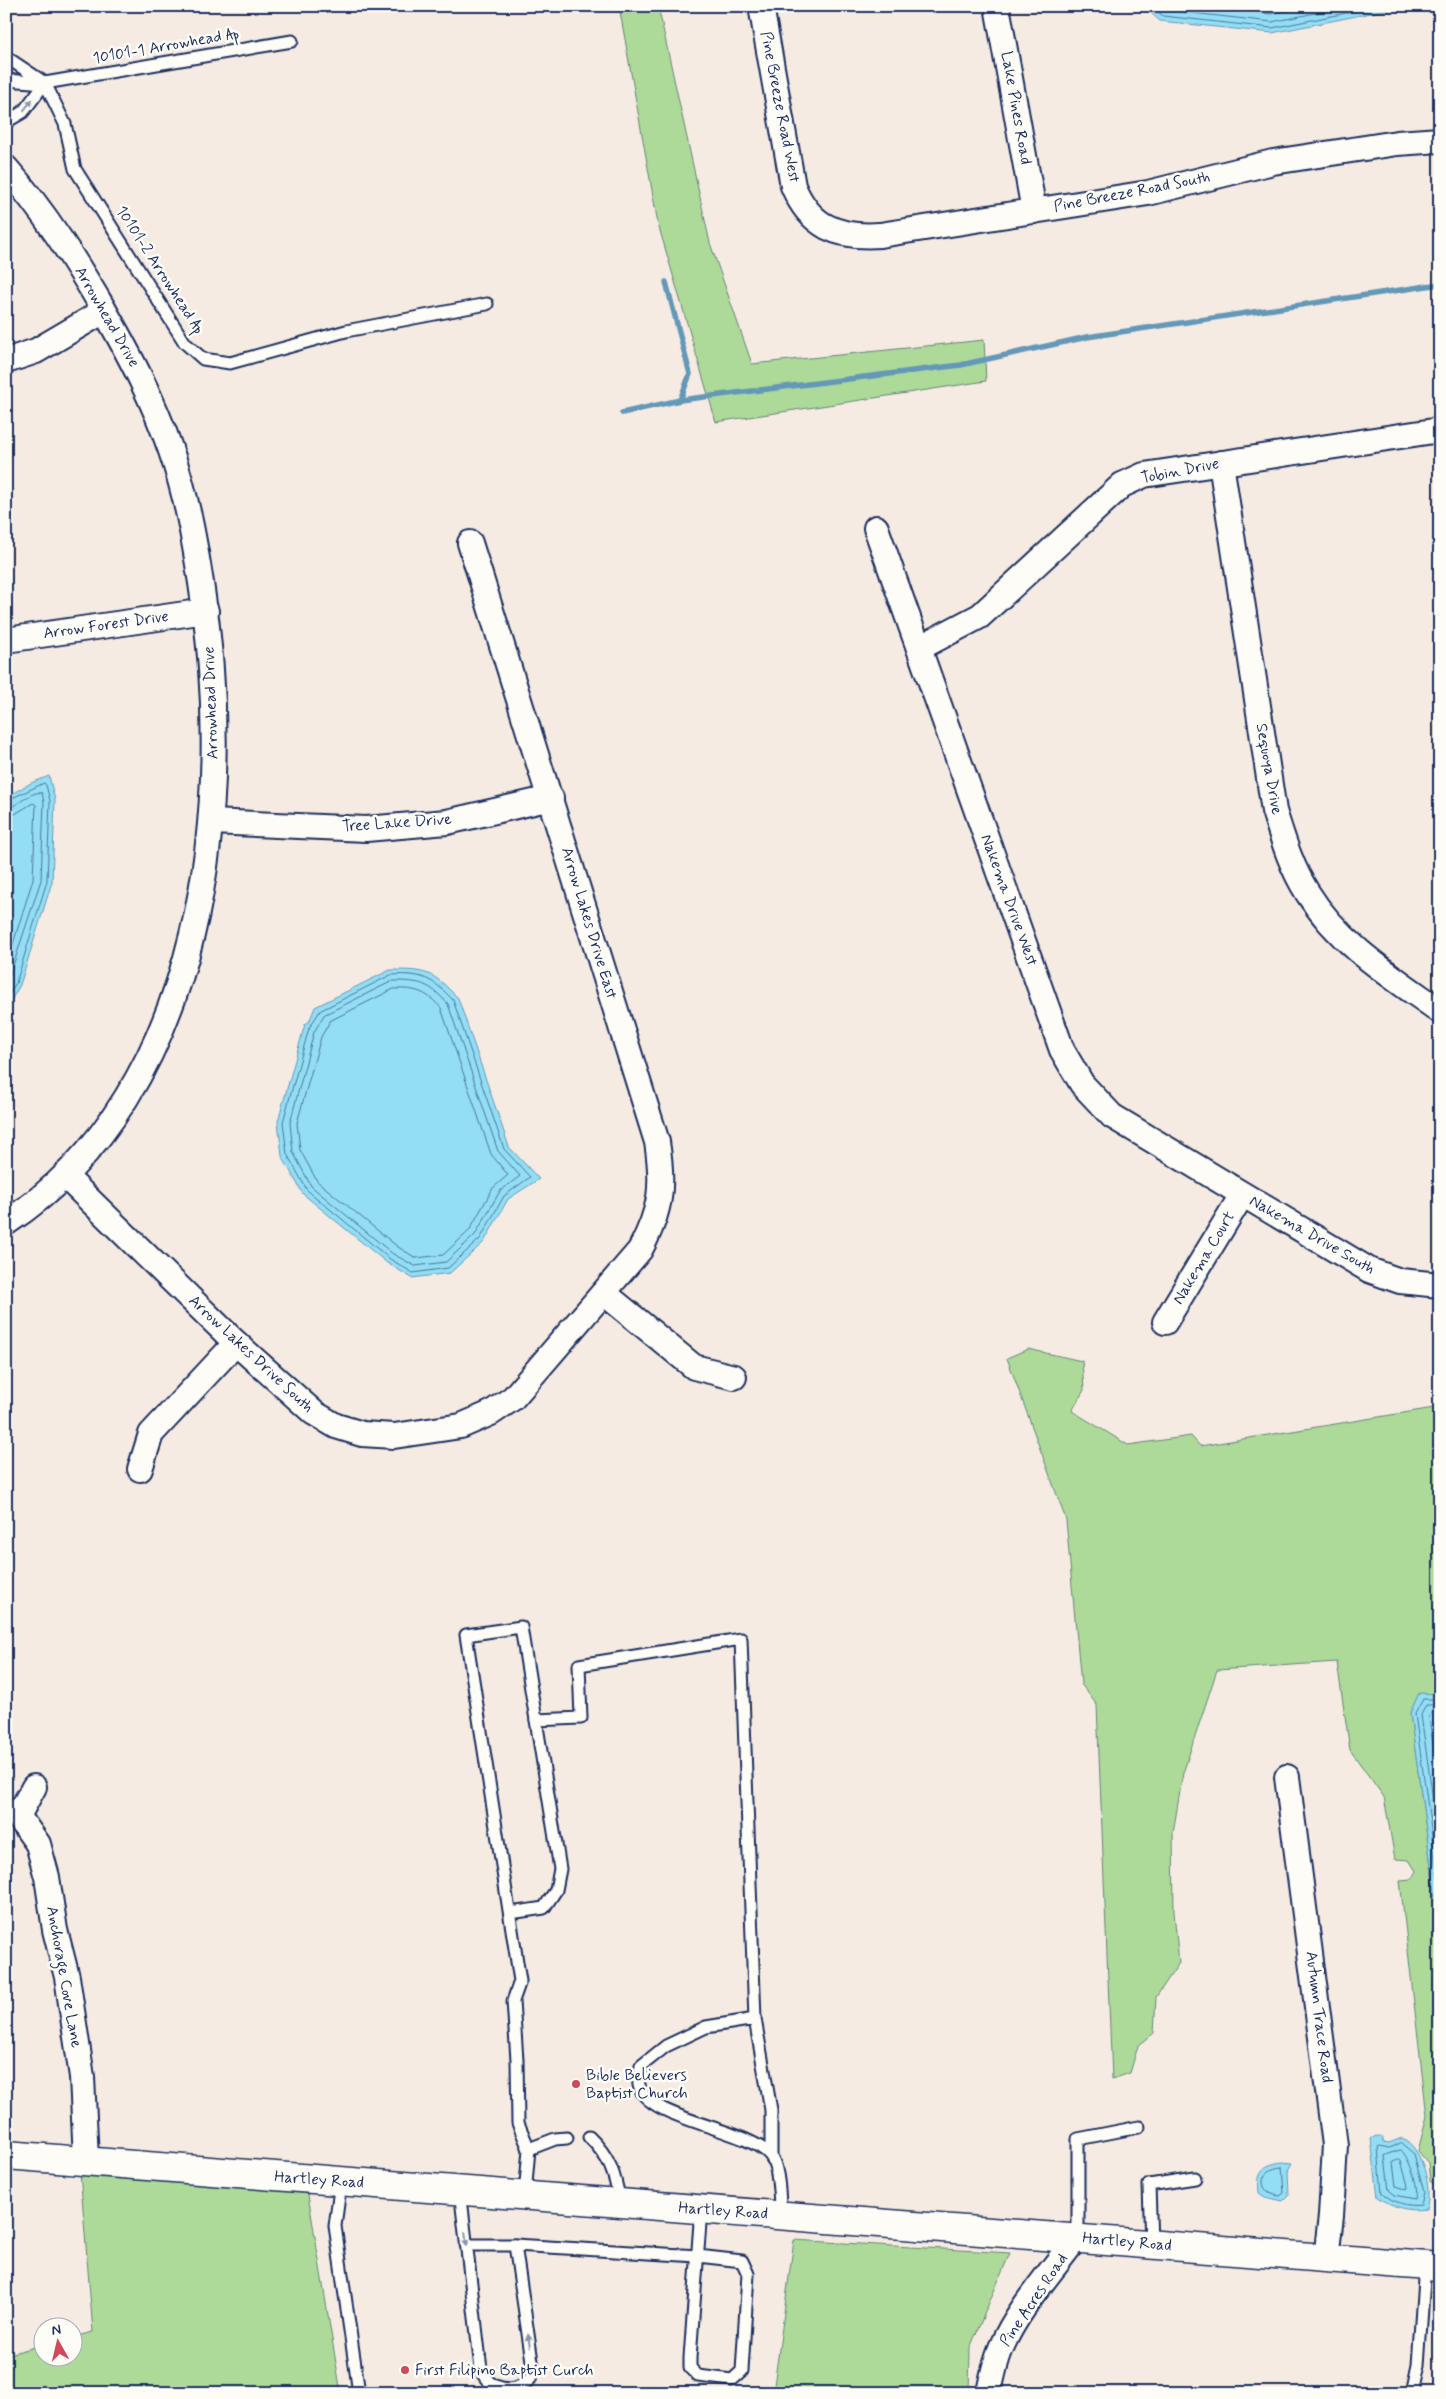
<svg xmlns="http://www.w3.org/2000/svg" width="1446" height="2399" font-family="Mynerve,sans-serif">
<style>
.green{fill:#adda98;stroke:#64847b}
.water{fill:#93def4;stroke:#6398b8}
.lines{fill:none;stroke-linecap:round;stroke-linejoin:round}
.shore{stroke:#4b759a;stroke-width:1}
.stream{stroke:#6398b8;stroke-width:5.5}
.service-casing{stroke:#1b2f5e;stroke-width:15}
.minor-casing{stroke:#1b2f5e;stroke-width:28}
.tertiary-casing{stroke:#1b2f5e;stroke-width:31}
.service{stroke:#fdfcf7;stroke-width:11}
.minor{stroke:#fdfcf7;stroke-width:24}
.tertiary{stroke:#fdfcf7;stroke-width:28}
.oneway{fill:#8c96aa}
.poi-dot{fill:#d1495b;stroke:#fdfcf7;stroke-width:2}
.labels{text-anchor:middle;dominant-baseline:central;stroke-width:5;stroke-linejoin:round;paint-order:stroke}
.street-label{font-size:16px;fill:#1b2f5e;stroke:#fdfcf7}
.poi-label{font-size:16px;fill:#1b2f5e;stroke:#fdfcf7;text-anchor:start}
</style>
<rect width="100%" height="100%" fill="#f6ebe2"/>
<filter id="ink" filterUnits="userSpaceOnUse"><feTurbulence type="fractalNoise" baseFrequency=".02" numOctaves="2"/><feDisplacementMap in="SourceGraphic" scale="10" xChannelSelector="R" yChannelSelector="G"/><feConvolveMatrix kernelMatrix="1 2 1 2 8 2 1 2 1" color-interpolation-filters="sRGB"/></filter>
<g filter="url(#ink)">
<g class="green">
<polygon points="619,6 658,6 710,243 752,364 984,340 986,381 716,422 658,224"/>
<polygon points="1028,1349 1082,1361 1084,1390 1072,1411 1128,1445 1191,1436 1200,1446 1440,1407 1440,1694 1419,1694 1410,1713 1440,1931 1440,2222 1437,2190 1430,2181 1428,2163 1418,2151 1427,2116 1400,1881 1411,1880 1416,1871 1409,1860 1395,1859 1384,1797 1350,1750 1337,1662 1217,1670 1183,1773 1173,1833 1174,1912 1179,1963 1156,1997 1154,2033 1138,2046 1130,2073 1112,2079 1097,1705 1081,1684 1066,1520 1007,1358"/>
<polygon points="80,2172 307,2189 341,2393 6,2393 6,2355 42,2345 42,2356 72,2356 73,2337 93,2332"/>
<polygon points="794,2240 1010,2253 970,2348 969,2393 773,2393"/>
</g>
<g class="water">
<polygon points="1143,6 1406,6 1272,33 1160,21"/>
<polygon points="49,776 55,800 52,882 20,985 6,1009 6,797 31,783"/>
<path d="M390,970C427,970 432,971 458,998L509,1147L539,1179L508,1199L484,1242L450,1273L412,1278L387,1263L303,1194L282,1156L278,1121L305,1024L309,1022L315,1007Z"/>
<polygon points="1419,1693 1440,1694 1440,1931 1410,1713"/>
<path d="M1376,2136L1382,2137L1384,2142L1389,2143L1402,2138C1422,2147 1433,2188 1426,2209C1408,2212 1393,2207 1378,2197L1371,2139Z"/>
<path d="M1282,2162L1293,2163L1288,2172L1289,2195L1283,2201L1265,2197L1259,2193C1257,2172 1261,2165 1282,2162Z"/>
</g>
<g class="lines">
<g class="shore">
<polyline points="1151,6 1163,16 1272,28 1381,6"/>
<polyline points="1160,6 1165,10 1272,22 1349,6"/>
<polyline points="1197,6 1271,14 1311,6"/>
<polyline points="6,801 44,783 46,785 50,801 47,881 16,983 6,999"/>
<path d="M6,808C18,807 31,790 42,793L44,802L41,880L6,987"/>
<polyline points="6,815 15,814 33,803 36,805 33,879 6,967"/>
<path d="M391,975C422,973 432,978 453,1000L504,1149L530,1177L504,1196L480,1239L448,1268L413,1273L390,1259L307,1190L287,1154L283,1122L309,1028L320,1011Z"/>
<path d="M393,981C421,981 429,983 448,1004L498,1151L520,1176L500,1191L475,1235L446,1262L415,1266L393,1254L311,1186L293,1152L290,1123L314,1032L324,1015Z"/>
<path d="M394,989C416,988 427,992 441,1008L491,1154L508,1175L493,1188L469,1231L443,1255L416,1258L398,1247L317,1181L300,1150L297,1123L321,1037L330,1021Z"/>
<polyline points="1440,1699 1423,1699 1415,1714 1440,1894"/>
<polyline points="1440,1705 1426,1705 1421,1715 1440,1849"/>
<polyline points="1440,1713 1431,1713 1429,1717 1440,1794"/>
<path d="M1401,2143L1414,2154L1424,2192L1421,2205C1408,2207 1392,2202 1382,2193L1378,2147L1380,2146L1390,2148Z"/>
<path d="M1401,2150C1409,2157 1421,2190 1415,2199L1395,2195L1389,2190L1385,2156Z"/>
<polygon points="1399,2160 1401,2161 1408,2186 1406,2189 1396,2186 1393,2163"/>
<path d="M1282,2167L1284,2193L1280,2196C1255,2193 1259,2168 1282,2167Z"/>
</g>
<g class="stream">
<polyline points="666,282 690,374 680,400"/>
<polyline points="622,413 680,400 961,365 1087,337 1440,284"/>
</g>
<defs>
<g id="service">
<polyline points="6,57 45,83 65,124 75,169 185,343 203,359 230,363 346,331 487,304"/>
<polyline points="6,80 45,83 292,41"/>
<polyline points="6,122 23,112 45,83"/>
<polyline points="536,1720 581,1718 579,1665 741,1639 755,2019"/>
<polyline points="510,1913 544,1908 556,1890 560,1869 521,1627 466,1635 520,1981 513,2001 517,2060 518,2123 529,2149 525,2195"/>
<path d="M589,2137C610,2157 615,2174 620,2203"/>
<polyline points="529,2149 555,2139 567,2138"/>
<path d="M771,2156V2110L755,2019L706,2027L666,2046L641,2066C640,2072 638,2080 639,2085C645,2119 746,2128 770,2155C779,2166 780,2201 780,2215"/>
<polyline points="341,2181 335,2226 359,2393"/>
<path d="M460,2190L481,2369C488,2391 515,2395 530,2379L533,2368L515,2245H466"/>
<polyline points="1076,2238 1078,2223 1078,2139 1139,2127"/>
<polyline points="1151,2244 1149,2185 1195,2178"/>
<polyline points="515,2245 698,2256 742,2261 748,2274 742,2371 732,2380 698,2376 690,2368 690,2358 701,2209"/>
<polyline points="1412,2393 1418,2365 1425,2265"/>
</g>
<g id="minor">
<path d="M761,6L793,186C810,227 838,238 880,235L1148,193L1273,162L1397,143L1440,140"/>
<polyline points="997,6 1034,211"/>
<path d="M6,168C44,211 74,259 103,308C129,354 154,401 171,451C186,494 194,538 201,583C236,800 207,1091 6,1223"/>
<polyline points="6,361 36,351 104,311"/>
<path d="M1221,463L1274,811C1283,839 1291,867 1307,892C1339,944 1391,976 1440,1011"/>
<polyline points="876,528 1062,1050 1082,1084 1112,1116 1369,1270 1400,1281 1440,1285"/>
<polyline points="6,640 206,611"/>
<polyline points="919,648 980,616 1122,485 1144,475 1440,430"/>
<polyline points="211,822 366,829 447,822 551,798"/>
<path d="M65,1176L236,1343L314,1413L336,1426L362,1434L394,1436L461,1426L491,1413L513,1398L640,1250C661,1210 664,1187 657,1142L470,543"/>
<polyline points="604,1293 694,1367 734,1377"/>
<polyline points="1165,1322 1242,1195"/>
<polyline points="140,1469 151,1434 236,1343"/>
<polyline points="1287,1777 1335,2145 1331,2216 1326,2258"/>
<polyline points="6,1810 18,1816 38,1844 47,1877 55,1930 67,1977 82,2077 86,2159"/>
<polyline points="18,1816 34,1787"/>
<path d="M989,2393C992,2377 995,2362 1001,2348C1017,2310 1051,2272 1076,2238"/>
</g>
<polyline id="tertiary" points="6,2155 1440,2267"/>
</defs>
<use href="#service" class="service-casing"/>
<use href="#minor" class="minor-casing"/>
<use href="#tertiary" class="tertiary-casing"/>
<use href="#service" class="service"/>
<use href="#minor" class="minor"/>
<use href="#tertiary" class="tertiary"/>
</g>
<defs><path id="oneway-solid" d="M-6-.8H1V-3.2L6.5 0L1 3.2V.8H-6Z" transform="scale(1.25)"/></defs>
<g class="oneway">
<use href="#oneway-solid" transform="translate(28 105) rotate(-52)"/>
<use href="#oneway-solid" transform="translate(466 2239) rotate(83)"/>
<use href="#oneway-solid" transform="translate(529 2341) rotate(-98)"/>
</g>
</g>
<g class="poi-dot">
<circle cx="576" cy="2084" r="5"/>
<circle cx="405" cy="2370" r="5"/>
</g>
<g class="labels">
<g class="street-label">
<text transform="translate(166 46) rotate(-10)">10101-1 Arrowhead Ap</text>
<text transform="translate(780 107) rotate(79)">Pine Breeze Road West</text>
<text transform="translate(1016 108) rotate(80)">Lake Pines Road</text>
<text transform="translate(1132 192) rotate(-11)">Pine Breeze Road South</text>
<text transform="translate(160 270) rotate(57)">10101-2 Arrowhead Ap</text>
<text transform="translate(107 317) rotate(60)">Arrowhead Drive</text>
<text transform="translate(1180 471) rotate(-11)">Tobin Drive</text>
<text transform="translate(106 625) rotate(-8)">Arrow Forest Drive</text>
<text transform="translate(211 703) rotate(-92)">Arrowhead Drive</text>
<text transform="translate(1269 769) rotate(80)">Sequoya Drive</text>
<text transform="translate(397 823) rotate(-4)">Tree Lake Drive</text>
<text transform="translate(1009 900) rotate(70)">Nakema Drive West</text>
<text transform="translate(589 923) rotate(73)">Arrow Lakes Drive East</text>
<text transform="translate(1312 1235) rotate(30)">Nakema Drive South</text>
<text transform="translate(1204 1258) rotate(-59)">Nakema Court</text>
<text transform="translate(251 1354) rotate(43)">Arrow Lakes Drive South</text>
<text transform="translate(64 1977) rotate(80)">Anchorage Cove Lane</text>
<text transform="translate(1319 2017) rotate(83)">Autumn Trace Road</text>
<text transform="translate(319 2180) rotate(4)">Hartley Road</text>
<text transform="translate(723 2211) rotate(4)">Hartley Road</text>
<text transform="translate(1127 2242) rotate(5)">Hartley Road</text>
<text transform="translate(1034 2300) rotate(-56)">Pine Acres Road</text>
</g>
<g class="poi-label">
<text x="586" y="2075">Bible Believers<tspan x="586" dy="18">Baptist Church</tspan></text>
<text x="415" y="2370">First Filipino Baptist Curch</text>
</g>
</g>
<rect width="1446" height="2399" fill="none" stroke="#fdfcf7" stroke-width="25"/>
<rect x="12" y="12" width="1421" height="2374" fill="none" stroke="#1b2f5e" stroke-width="2" filter="url(#ink)"/>
<g transform="translate(58 2342) rotate(352)"><circle r="24" fill="#fdfcf7" stroke="#a3aaba"/>
<path d="M0-4L9 19L0 12L-9 19Z" fill="#d1495b"/>
<text y="-8" font-size="14" font-weight="bold" text-anchor="middle" fill="#1b2f5e">N</text>
</g>
</svg>
